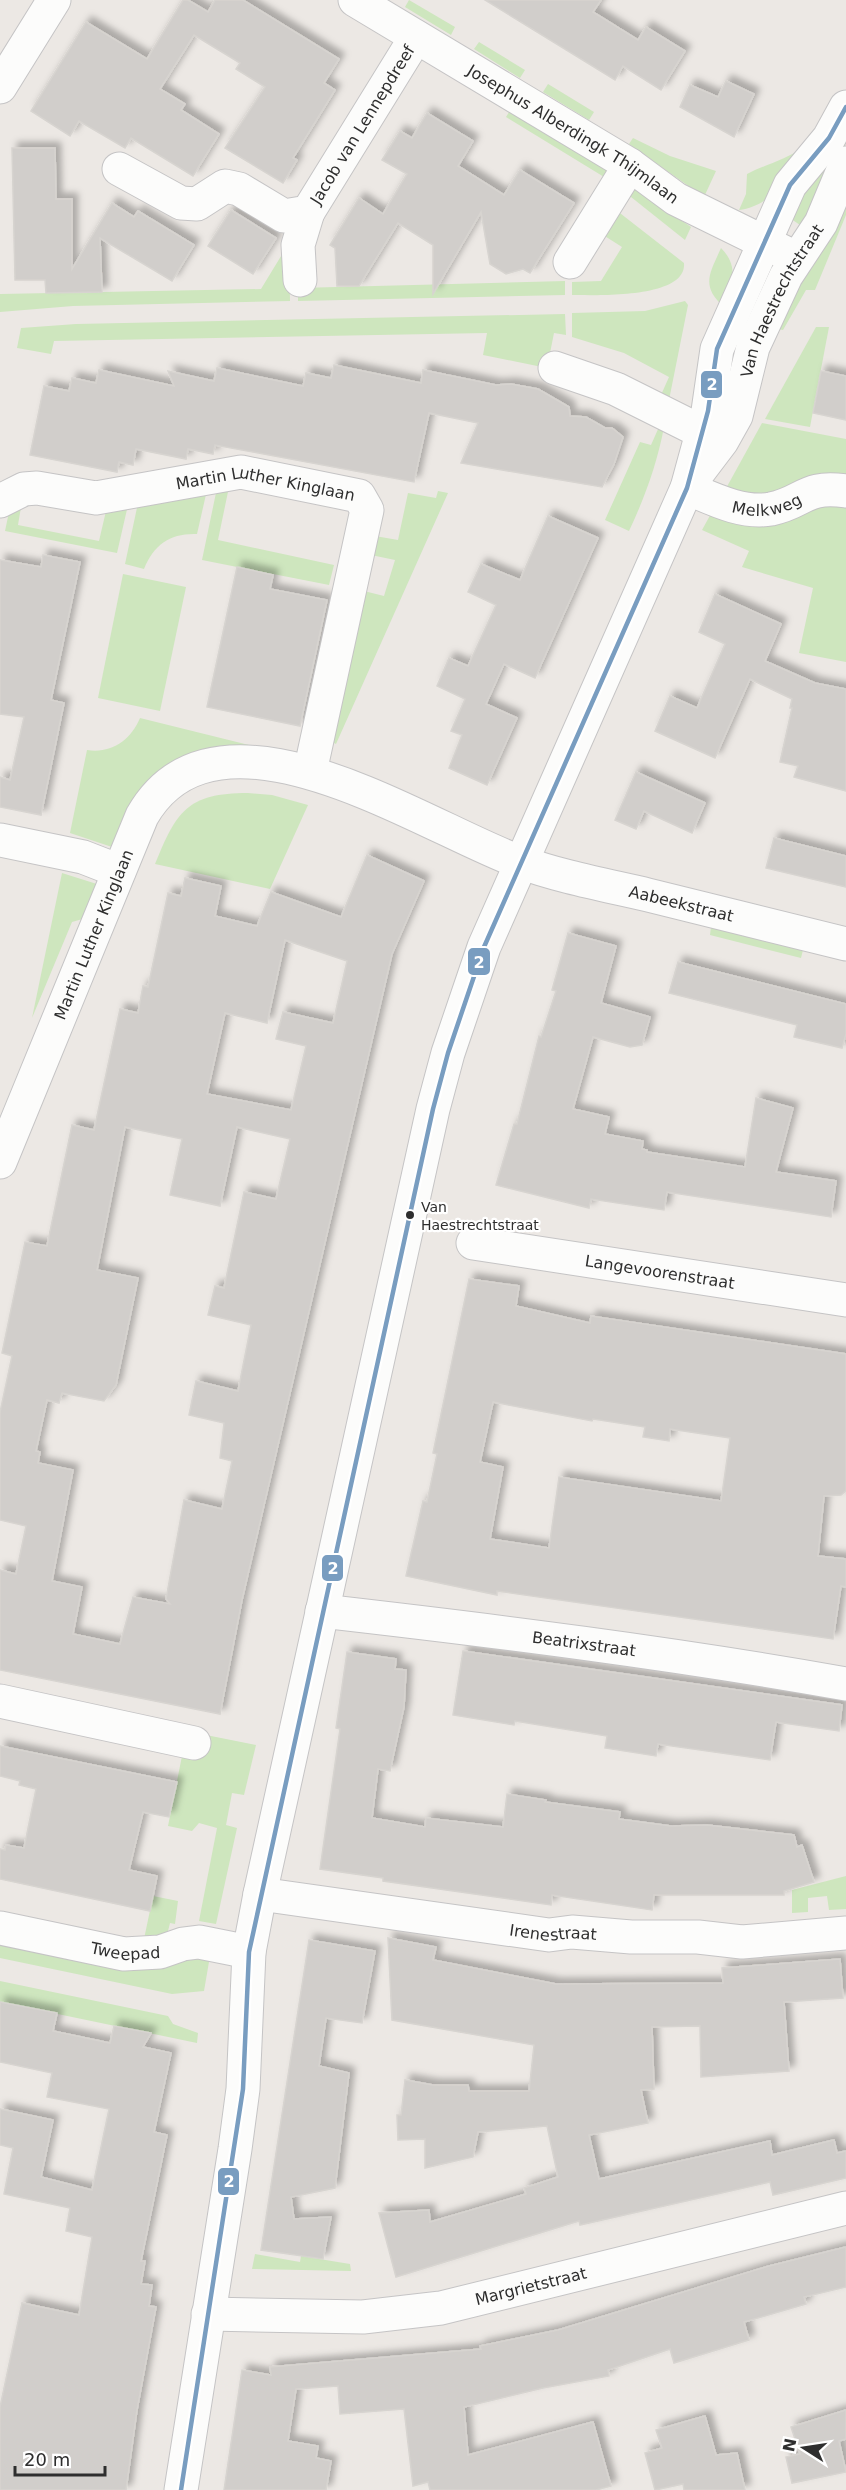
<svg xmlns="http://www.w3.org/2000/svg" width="846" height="2490" font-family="'DejaVu Sans',sans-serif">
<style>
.green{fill:#cee6be}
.building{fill:#d1cecb;stroke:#d7d4d0;stroke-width:1.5;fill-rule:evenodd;filter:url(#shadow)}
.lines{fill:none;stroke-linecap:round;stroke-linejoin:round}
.minor-casing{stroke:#c5c4c5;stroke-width:35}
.minor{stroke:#fcfcfb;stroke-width:33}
.bus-1-casing{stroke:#fff;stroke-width:9}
.bus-1{stroke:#799dc0;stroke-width:4.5}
.bus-dot{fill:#2e2e2e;stroke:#fff;stroke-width:2}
.labels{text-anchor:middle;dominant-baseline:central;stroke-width:4.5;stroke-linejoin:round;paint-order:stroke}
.bus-label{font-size:14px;fill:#2e2e2e;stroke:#fff;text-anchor:start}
.street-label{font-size:16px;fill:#2e2e2e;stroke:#fff}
.line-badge{stroke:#fff;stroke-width:2}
.badge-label{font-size:16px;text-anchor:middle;font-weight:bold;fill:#fff}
</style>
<defs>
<filter id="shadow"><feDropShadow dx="5.5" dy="-5.5" stdDeviation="3" flood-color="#0004"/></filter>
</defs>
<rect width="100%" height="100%" fill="#ece8e4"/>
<g class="green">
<polygon points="409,0 455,27 451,35 405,7"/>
<polygon points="479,42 525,70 520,78 474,49"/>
<polygon points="548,84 594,112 589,120 543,92"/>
<polygon points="511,109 614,173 609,180 506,117"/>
<path d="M846,137C846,165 815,202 800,225L784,214Z"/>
<polygon points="633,138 670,156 716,171 704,197 629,144"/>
<path d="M803,147C785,175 776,205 739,210L746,194L747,174C766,164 786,160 803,147Z"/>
<polygon points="846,184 846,215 815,290 806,290 783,330 772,328"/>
<polygon points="631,186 691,227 685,240 626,193"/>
<path d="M616,210L684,263C687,299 595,295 572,295V282L601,281L622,247L600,233Z"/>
<polygon points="289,243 290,301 73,306 0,312 0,294 261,289"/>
<path d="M721,248C740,267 732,286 724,307C700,286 710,273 721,248Z"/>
<polygon points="565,281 565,295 298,301 298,288"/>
<polygon points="685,301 688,305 669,400 661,395 669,377 624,353 572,337 572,313 645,311"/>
<polygon points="565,314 566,335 554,333 547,368 483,355 487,333 54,341 51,354 17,348 21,328 76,324"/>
<polygon points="816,327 829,327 810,427 765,419"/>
<polygon points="762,423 846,439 846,481 779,496 724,492"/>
<path d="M659,427H664C657,464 645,497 629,531L605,520L640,442L651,445Z"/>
<polygon points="229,487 218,540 334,565 329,585 202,560 217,488"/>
<path d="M207,490L197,534C171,533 154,544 144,569L125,564L138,503Z"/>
<polygon points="438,491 448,493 336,744 330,741 364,591 384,596 395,560 371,555 375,536 398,540 408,493 436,498"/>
<polygon points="846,501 846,662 799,653 813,588 742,567 749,551 702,530 713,510"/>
<polygon points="128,505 117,553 5,531 9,512 21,507 18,525 99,541 106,511"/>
<polygon points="123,574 186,587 160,711 98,698"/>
<path d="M140,718L253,746L252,751C161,750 148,766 115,848L70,833L87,750C111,754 131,740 140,718Z"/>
<path d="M248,793L272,795L308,805L270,889L155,864C176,812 187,793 248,793Z"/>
<polygon points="62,873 100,885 86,918 72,922 32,1018"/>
<polygon points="711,927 803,950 801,958 710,935"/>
<polygon points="206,1735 256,1745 244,1795 232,1793 226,1825 237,1828 216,1924 199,1921 217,1828 199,1823 192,1831 168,1826 183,1751"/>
<polygon points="846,1876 846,1909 829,1910 827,1896 808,1898 808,1912 792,1913 792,1890"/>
<polygon points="153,1896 178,1901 175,1924 170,1923 167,1935 144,1939"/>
<polygon points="0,1938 210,1956 204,1991 172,1994 0,1958"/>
<polygon points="0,1981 168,2016 173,2024 198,2033 197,2043 0,2002"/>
<polygon points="255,2254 300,2262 301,2256 350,2264 351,2271 252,2269"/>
</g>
<g class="building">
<polygon points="183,0 188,0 208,12 215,0 243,0 339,59 324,83 335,90 293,158 297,160 283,183 225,148 265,87 236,69 240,63 194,35 160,89 185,104 181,110 219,134 193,176 131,138 125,148 79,121 70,136 31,111 86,22 147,59"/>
<polygon points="485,0 601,0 593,12 638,40 646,27 685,51 661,90 623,66 615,80"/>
<polygon points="726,81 754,94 734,137 680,107 690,85 718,97"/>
<polygon points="427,113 473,141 458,166 504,195 520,170 574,203 530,273 523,269 506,274 490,264 481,212 433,294 433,245 398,223 359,286 337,286 335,248 330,245 359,198 383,214 407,174 382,160 400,131 412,138"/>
<polygon points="12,148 55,148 56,199 72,199 72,269 112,203 134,217 138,211 194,245 172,281 100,238 102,292 46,293 45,280 15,280"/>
<polygon points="231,210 276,238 253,274 208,246"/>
<polygon points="334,365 421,383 423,370 496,385 511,384 538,389 569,407 570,416 586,417 605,428 612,428 623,437 614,464 602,487 461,463 478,423 429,413 414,482 215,445 213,454 188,449 186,459 136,449 133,465 119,462 117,472 30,455 44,386 69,391 72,378 96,383 99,370 174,386 168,371 214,381 217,368 303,386 306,373 331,378"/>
<polygon points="821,371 846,376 846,420 813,413"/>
<polygon points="548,516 598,538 535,678 504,664 486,704 517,718 487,785 449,768 462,735 451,731 465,699 437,686 449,658 468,666 496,605 468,592 481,564 520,580"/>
<polygon points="43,555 80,562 51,700 64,703 41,815 0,807 0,777 10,780 24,717 0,714 0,560 41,567"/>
<polygon points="237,567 273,575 270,589 327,600 300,726 207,707"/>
<polygon points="715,594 781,624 765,661 815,683 846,689 846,791 794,777 798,766 780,762 792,708 790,708 792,699 750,679 715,758 655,731 670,696 697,708 725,644 699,632"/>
<polygon points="636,772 705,803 692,833 644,811 636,829 615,820"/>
<polygon points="774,838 846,856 846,887 766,868"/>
<path d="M367,855L424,881L392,954L242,1600L220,1714L0,1670V1570L16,1574L26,1526L0,1520V1412L12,1356L2,1353L25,1242L47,1246L72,1125L94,1130L120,1009L138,1013L143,986L148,987L168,893L181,896L185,878L221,886L215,916L257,926L271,892L341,917ZM285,940L347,961L333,1023L283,1012L276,1039L306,1046L291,1110L207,1094L225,1013L267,1023ZM125,1127L182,1139L170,1195L220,1206L237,1127L290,1139L276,1199L244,1192L224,1288L215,1286L208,1315L251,1325L238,1391L196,1381L189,1415L224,1423L220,1458L232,1461L222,1509L184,1500L166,1599L170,1604L133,1597L120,1644L73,1634L82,1587L52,1581L73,1470L38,1463L40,1452L36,1451L47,1400L59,1403L62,1393L104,1401L116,1385L138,1278L97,1270Z"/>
<polygon points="568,933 616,946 601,1003 650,1017 642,1045 630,1047 593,1037 573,1109 609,1117 605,1134 643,1141 642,1149 647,1150 647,1152 745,1167 756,1098 793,1108 776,1172 836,1181 831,1217 667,1192 664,1210 591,1199 589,1208 496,1185 514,1124 517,1124 539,1036 541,1037 556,991 552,990"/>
<polygon points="678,962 846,1004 846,1034 842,1048 794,1037 797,1025 669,993"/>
<path d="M469,1279L519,1286L516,1306L590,1323L591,1316L846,1354V1491L841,1495L824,1496L818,1556L846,1559V1587L841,1586L833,1639L497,1591V1595L406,1576L423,1501L427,1502L437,1454L433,1453ZM493,1402L592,1421L593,1419L645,1427L643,1437L669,1441L670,1429L730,1438L721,1501L559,1477L549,1548L490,1539L503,1467L480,1462Z"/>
<polygon points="463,1651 842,1705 839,1731 776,1722 770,1760 658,1744 656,1756 605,1748 607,1736 515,1721 514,1725 453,1715"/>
<polygon points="347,1652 396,1659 395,1669 406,1670 404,1707 390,1771 378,1769 372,1818 425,1827 426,1818 503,1827 507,1794 546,1800 545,1802 620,1812 619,1819 671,1826 707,1825 794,1835 797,1847 802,1845 814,1882 784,1891 784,1895 654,1895 652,1910 552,1895 551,1905 383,1881 383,1878 320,1869 340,1729 336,1728"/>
<polygon points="0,1746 177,1782 169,1817 143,1812 129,1870 157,1876 150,1911 0,1879 0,1849 5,1850 6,1845 24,1848 36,1789 19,1785 20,1781 0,1776"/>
<polygon points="388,1938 436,1947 433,1960 556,1984 723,1983 722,1968 840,1959 843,1998 784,2002 789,2071 701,2077 700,2026 652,2027 654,2089 641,2090 648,2123 589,2135 599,2179 770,2141 772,2155 834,2140 837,2153 846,2151 846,2178 773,2195 770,2182 580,2225 579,2221 396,2277 379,2213 429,2210 430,2222 526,2194 524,2188 558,2177 547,2126 478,2132 473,2157 425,2168 425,2139 398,2140 397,2115 401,2115 405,2080 433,2085 468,2085 469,2091 529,2091 534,2045 392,2020"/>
<polygon points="309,1940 375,1951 362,2023 326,2018 319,2066 349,2073 335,2188 291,2197 294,2219 331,2217 323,2259 261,2250"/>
<polygon points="0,2002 57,2013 53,2031 110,2043 114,2026 151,2033 143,2047 171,2053 154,2132 167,2135 141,2261 145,2261 141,2284 152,2285 149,2306 156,2307 137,2410 126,2490 0,2490 0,2407 22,2303 79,2315 92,2237 66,2231 70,2208 4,2194 13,2148 0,2145 0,2109 53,2120 41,2177 92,2190 109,2109 47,2097 52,2073 0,2062"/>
<polygon points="846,2247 846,2287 804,2297 806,2304 744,2322 749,2340 674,2363 670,2349 608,2370 609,2376 543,2388 464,2407 468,2455 593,2422 611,2486 596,2490 430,2490 428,2482 413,2486 404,2409 340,2414 338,2386 296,2389 288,2441 318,2446 316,2458 331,2461 326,2490 224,2490 242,2370 271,2375 270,2367 481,2349 480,2346 558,2330 769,2266"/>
<polygon points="846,2410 846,2439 839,2441 846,2472 792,2483 786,2457 800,2454 791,2427"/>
<polygon points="705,2416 716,2455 737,2453 745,2490 684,2490 683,2484 655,2490 645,2453 662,2448 656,2430"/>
</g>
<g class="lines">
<defs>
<g id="minor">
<path id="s1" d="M355,0L630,165L676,199L796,258"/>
<polyline points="0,87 54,0"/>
<path id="s2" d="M119,169L181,203L197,204L225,186L239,189L284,216L308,212L416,37"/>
<polyline points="570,262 630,165"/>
<polyline points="300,280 298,245 308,212"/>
<polyline points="555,368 616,389 720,441"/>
<path id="s3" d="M697,474L722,441L736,416L753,347L786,276L821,223L846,163"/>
<path id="s4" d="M687,488C713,499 742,514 771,509C805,502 804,485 846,491"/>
<path id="s5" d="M0,501L24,489L37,488L96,498L241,472L359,496L367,510L310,772"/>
<polyline points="0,840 83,857 119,871"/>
<path id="s6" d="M0,1162L142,816C217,685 425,828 520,862C561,877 605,885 648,895C714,911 780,928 846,944"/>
<path id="s7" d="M473,1243L846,1300"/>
<path id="s8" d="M322,1611C497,1631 672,1653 846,1684"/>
<polyline points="0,1701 194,1743"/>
<path id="s9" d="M260,1894L549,1935L572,1932L631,1937H698L742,1942L846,1933"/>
<path id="s10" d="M0,1928L124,1954L160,1952L183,1944L199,1942L249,1952"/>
<path id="s11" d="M208,2314L363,2317L441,2308L846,2208"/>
<polyline points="181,2490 235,2149 243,2089 249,1952 260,1894 433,1109 448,1053 484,947 687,488 708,411 717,349 790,185 829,138 846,107"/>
</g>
</defs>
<use href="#minor" class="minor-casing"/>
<use href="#minor" class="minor"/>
<defs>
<polyline id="bus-1" points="181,2490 243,2089 249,1952 433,1109 448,1053 484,947 687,488 708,411 717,349 790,185 829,138 846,107"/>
</defs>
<use href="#bus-1" class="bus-1-casing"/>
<use href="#bus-1" class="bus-1"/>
</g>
<circle class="bus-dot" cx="410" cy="1215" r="5"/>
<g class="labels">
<g class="bus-label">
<text x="421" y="1207">Van<tspan x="421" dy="18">Haestrechtstraat</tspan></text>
</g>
<g class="street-label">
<text stroke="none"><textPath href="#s2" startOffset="314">Jacob van Lennepdreef</textPath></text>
<text stroke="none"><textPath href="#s1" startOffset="256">Josephus Alberdingk Thijmlaan</textPath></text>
<text stroke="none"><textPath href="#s3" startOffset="195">Van Haestrechtstraat</textPath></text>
<text stroke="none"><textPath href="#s5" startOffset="272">Martin Luther Kinglaan</textPath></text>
<text stroke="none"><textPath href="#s4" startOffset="84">Melkweg</textPath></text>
<text stroke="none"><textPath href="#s6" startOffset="958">Aabeekstraat</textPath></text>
<text stroke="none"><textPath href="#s6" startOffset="246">Martin Luther Kinglaan</textPath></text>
<text stroke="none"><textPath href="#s7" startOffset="189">Langevoorenstraat</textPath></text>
<text stroke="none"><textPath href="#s8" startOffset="264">Beatrixstraat</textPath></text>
<text stroke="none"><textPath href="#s9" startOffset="296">Irenestraat</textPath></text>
<text stroke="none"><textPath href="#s10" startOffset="128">Tweepad</textPath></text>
<text stroke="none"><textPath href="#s11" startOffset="326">Margrietstraat</textPath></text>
</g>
</g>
<g class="line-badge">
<rect x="700" y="370" width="23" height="29" rx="6" fill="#799dc0"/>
<rect x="467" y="947" width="24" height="29" rx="6" fill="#799dc0"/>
<rect x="321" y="1554" width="23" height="28" rx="6" fill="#799dc0"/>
<rect x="217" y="2167" width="23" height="29" rx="6" fill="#799dc0"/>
</g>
<g class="badge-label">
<text x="712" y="390">2</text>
<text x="479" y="968">2</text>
<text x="333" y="1574">2</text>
<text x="229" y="2187">2</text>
</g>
<g transform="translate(804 2448) rotate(282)" stroke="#ffffff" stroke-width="4.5" paint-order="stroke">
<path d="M0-4.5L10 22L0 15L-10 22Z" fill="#2e2e2e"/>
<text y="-9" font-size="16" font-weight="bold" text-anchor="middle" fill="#2e2e2e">N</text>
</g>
<path d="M15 2466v9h90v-9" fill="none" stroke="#2e2e2e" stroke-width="3"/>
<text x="24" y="2466" font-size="18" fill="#2e2e2e" stroke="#ffffff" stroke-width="4.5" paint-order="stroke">20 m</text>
</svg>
